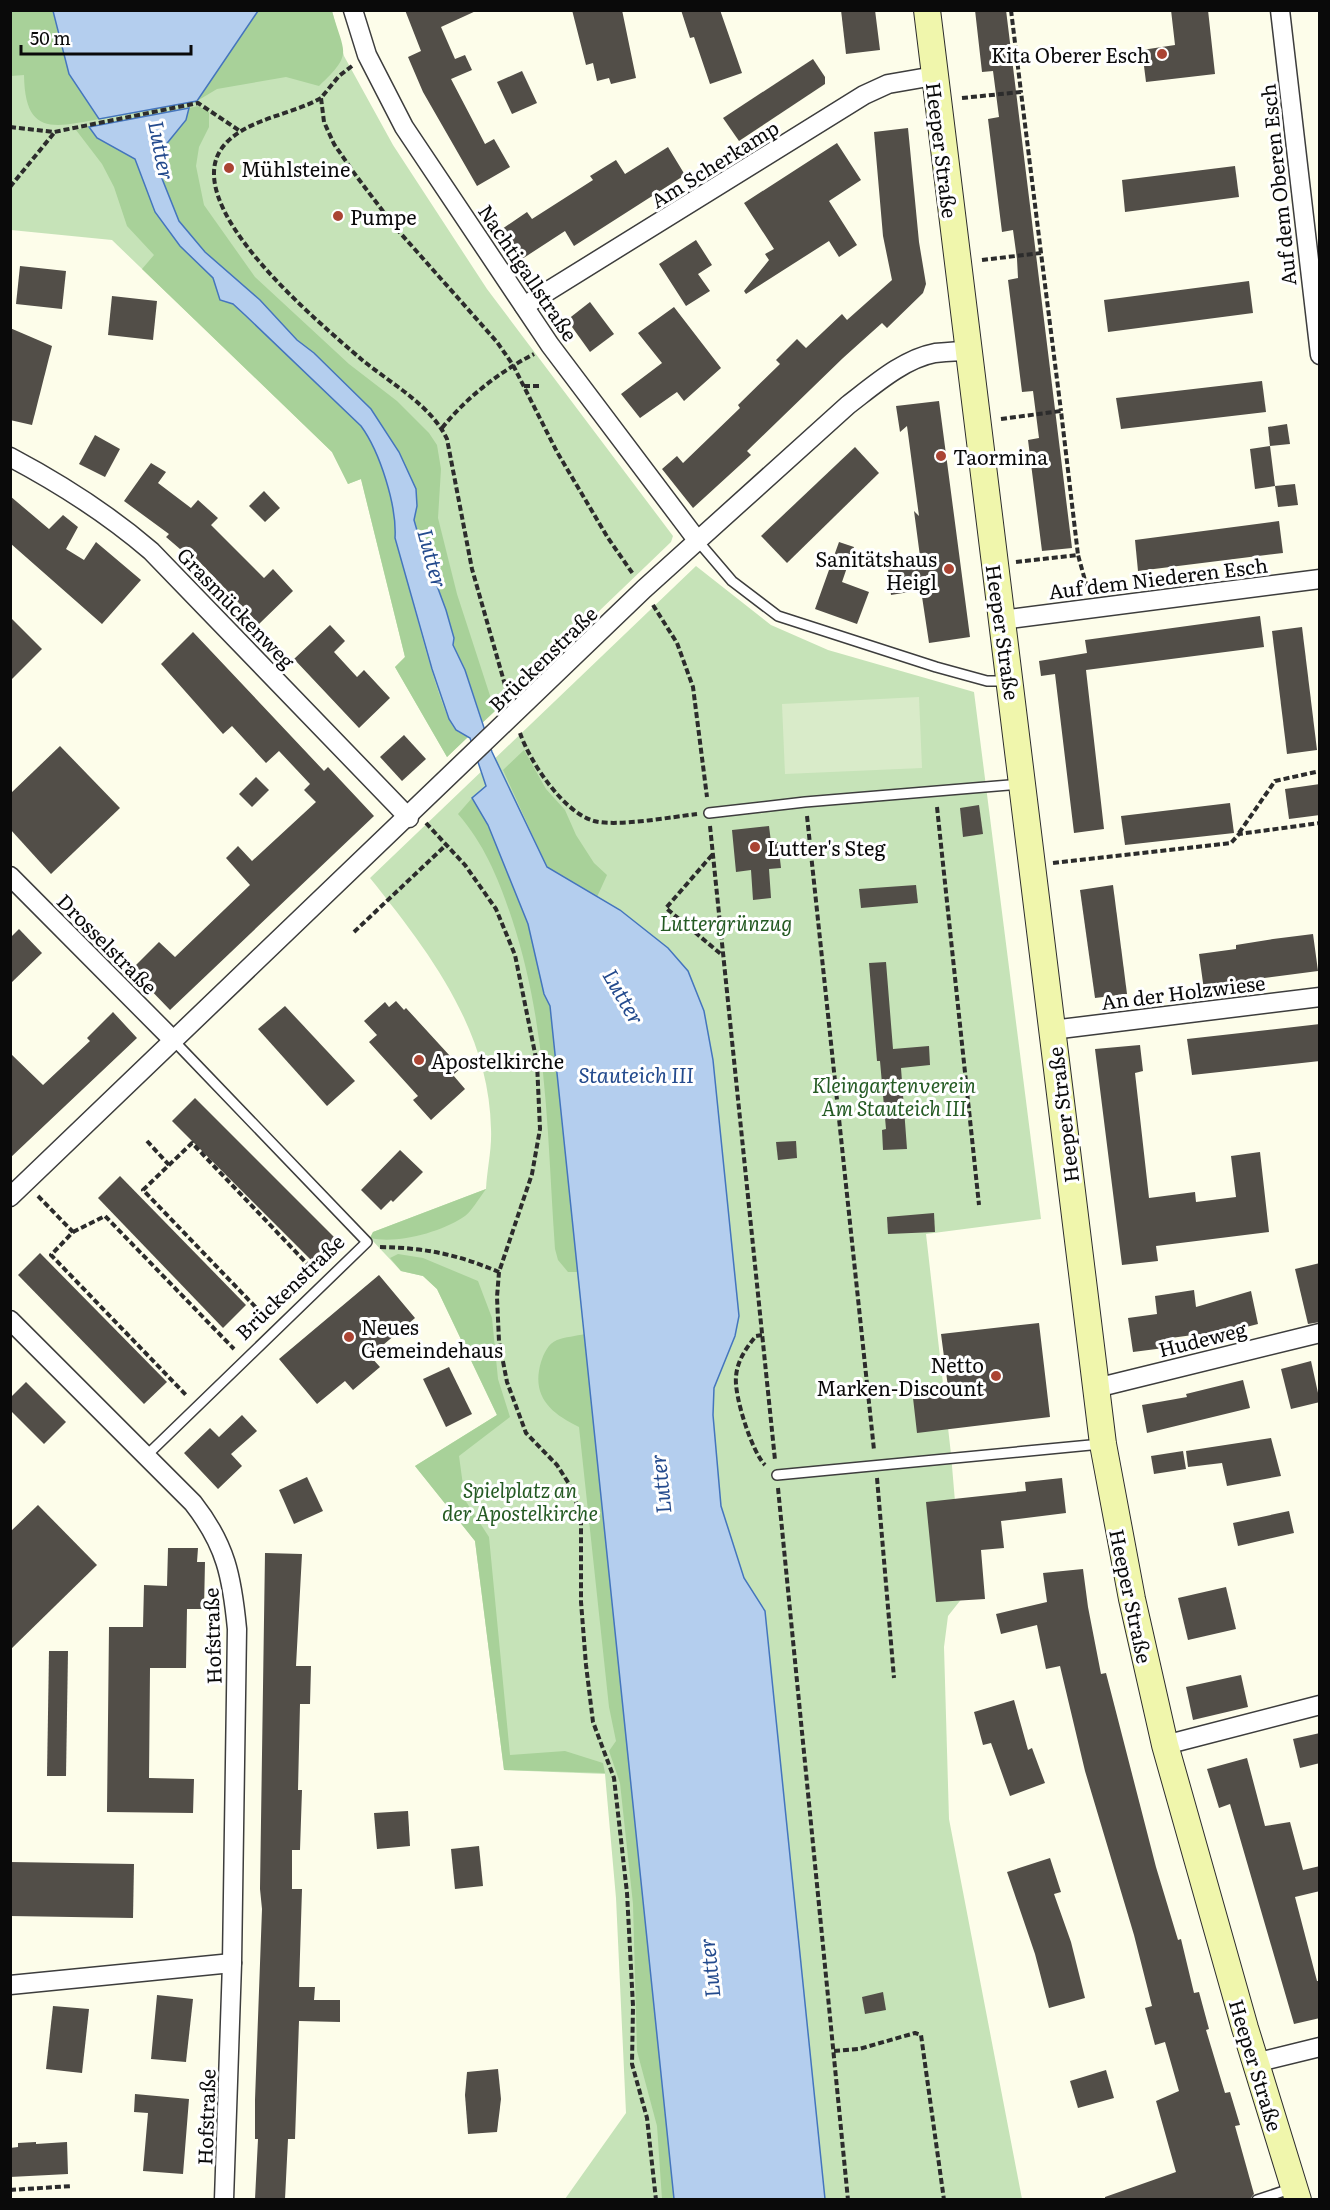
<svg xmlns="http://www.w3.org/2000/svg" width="1330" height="2210" font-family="Literata,serif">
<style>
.green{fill:#c6e3b8}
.forest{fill:#a8d199}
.pitch{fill:#d9ebc9}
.water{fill:#b4ceee;stroke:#4475bd;stroke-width:1.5}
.building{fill:#524e48}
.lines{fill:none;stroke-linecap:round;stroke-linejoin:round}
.service-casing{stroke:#3d3d3d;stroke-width:12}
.minor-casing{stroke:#3d3d3d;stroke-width:21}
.secondary-casing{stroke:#2c2c2c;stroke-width:28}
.path{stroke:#2c2c2c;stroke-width:4;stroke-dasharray:6 3;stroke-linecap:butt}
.service{stroke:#fff;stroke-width:9}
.minor{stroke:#fff;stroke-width:18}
.secondary{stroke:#f0f6ac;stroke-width:26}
.poi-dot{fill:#a43;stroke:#fff;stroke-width:2}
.labels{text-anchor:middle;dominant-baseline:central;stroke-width:6;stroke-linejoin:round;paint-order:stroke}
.poi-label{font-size:20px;fill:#0a0a0a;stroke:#fff;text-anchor:start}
.street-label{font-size:20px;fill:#0a0a0a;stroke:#fff}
.park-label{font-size:20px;font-style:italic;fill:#245a23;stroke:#fff}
.water-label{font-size:21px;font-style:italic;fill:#234a8d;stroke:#fff}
</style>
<rect width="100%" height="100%" fill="#fdfdea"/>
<g class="green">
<polygon points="10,11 332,11 344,56 393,145 487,289 673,536 671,542 447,757 395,667 405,657 361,479 348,484 332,452 112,240 11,230"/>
<path d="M696,566L771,625L828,650L974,692L1041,1219L926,1234L951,1454L963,1597L948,1616L944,1647L949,1819L1022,2199H565L626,2113L616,1898L605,1774L504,1770L475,1541L415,1466L497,1415L437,1289L423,1276L401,1271L370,1238L373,1232L486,1189C487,1169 492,1149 491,1129C489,1030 430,953 370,878Z"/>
</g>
<g class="forest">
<path d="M258,10L332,11C344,54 354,53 319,86L286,77L217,89L197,101Z"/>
<path d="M11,11H53L69,74L99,119C52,128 25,135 24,75L11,76Z"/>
<polygon points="198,106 209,112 209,127 199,147 196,166 204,205 255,277 349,364 397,401 429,433 437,445 441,469 438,518 457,594 495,711 483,722 465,670 453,645 423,548 424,540 418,534 414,520 417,506 411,477 371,409 314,353 297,340 260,300 205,252 179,221 159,171 158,158 164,147 186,120 189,108"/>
<path d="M89,127L97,138L135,159L180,246L213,278L220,300L233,304L245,315L361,426C380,452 397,506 396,538C405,569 439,715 456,730C459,733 465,735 468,737L447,757L395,667L405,657L361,479L348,484L332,452L142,269L154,255L127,226L114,187L102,164L76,130Z"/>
<polygon points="524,750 546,789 565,810 576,835 594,863 607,875 597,897 547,867 503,770"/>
<path d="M472,798L488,825L528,924L544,994L550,1006L578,1272H568L558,1260L555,1249C547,1135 548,1029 512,919C499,880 485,845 458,814Z"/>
<path d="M486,1189C479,1198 471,1213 462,1218C438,1233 397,1244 370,1238L373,1232Z"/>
<polygon points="398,1254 423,1258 478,1281 492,1318 498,1379 510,1417 459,1456 465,1500 489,1537 510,1755 565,1751 603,1763 605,1773 504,1770 475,1541 415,1466 497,1415 437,1289 423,1276 401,1271 390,1258"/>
<path d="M585,1334L674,2199H662L657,2126L637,2051L633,1904L620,1783L609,1751L616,1741L609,1707L579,1427C550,1413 531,1396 541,1362C544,1353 548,1344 557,1340C565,1337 576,1336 585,1334Z"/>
</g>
<polygon class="pitch" points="919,697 922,768 785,774 782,704"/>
<g class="water">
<polygon points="53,11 53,10 258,11 197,101 99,119 69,74"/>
<path d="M189,108L186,120L164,147L158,159L159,171L179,221L205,252L260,300L297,340L314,353L371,409L399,452L416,489L417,506L414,520L418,534L426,544L423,548L446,610L454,638L453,645L465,670L492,752L547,867L620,910L668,948L688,971L704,1011L713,1060L739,1316L735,1336L714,1388L713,1415L721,1506L744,1578L765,1611L825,2199H674L550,1006L544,994L528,924L488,825L472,798L486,786L470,738L456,730L449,719L432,669L395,538C397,506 380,452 361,426L245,315L233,304L220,300L213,278L180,246L155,212L135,159L97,138L89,127Z"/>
</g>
<g class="building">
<polygon points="405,10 478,10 441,27 455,59 465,55 472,70 451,79 485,144 494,139 510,167 477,186 423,92 408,57 421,51"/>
<polygon points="572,10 622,10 636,78 611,84 609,78 597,81 593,63 586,65"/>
<polygon points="681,10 720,10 742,73 710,84 694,37 690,38"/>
<polygon points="841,10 875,10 880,50 846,54"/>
<polygon points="975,10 1006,10 1072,548 1042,551 1028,440 1039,438 1033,391 1022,392 1008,280 1018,278 1017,259 1013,230 1002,232 988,119 999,117 993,71 982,72"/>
<polygon points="1171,10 1208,10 1215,74 1146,82 1142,50 1175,45"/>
<polygon points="813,59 825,77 825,84 739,141 723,118"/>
<polygon points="522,71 537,103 512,114 497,82"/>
<polygon points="908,128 919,242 926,284 923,293 887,328 882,323 843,358 747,451 751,455 693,508 662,469 677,456 683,463 740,408 738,405 780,364 776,360 797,339 806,348 842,314 847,320 892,280 883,236 874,132"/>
<polygon points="837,143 861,180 829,201 857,245 839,257 829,241 746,294 744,291 769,260 765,254 774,249 744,203"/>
<polygon points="668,147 685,175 574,246 565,231 522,259 502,229 527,212 532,219 593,180 590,176 616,160 625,174"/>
<polygon points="1235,166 1239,197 1125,212 1122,180"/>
<polygon points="696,240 712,265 698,274 710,291 686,306 659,264"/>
<polygon points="20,266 66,271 62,309 16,304"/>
<polygon points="1249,281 1253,313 1108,332 1104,300"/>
<polygon points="112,296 157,301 153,340 108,335"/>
<polygon points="590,302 614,334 590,352 567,320"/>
<polygon points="674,307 721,368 684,401 677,392 640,418 621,394 662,363 638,333"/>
<polygon points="10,328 52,346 32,425 10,420"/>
<polygon points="1262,381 1266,412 1121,429 1116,398"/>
<polygon points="939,401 970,637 929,643 921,590 891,595 888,569 921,564 914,511 919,516 907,426 900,432 896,406"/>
<polygon points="1287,424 1290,444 1270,446 1268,427"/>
<polygon points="95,435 120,449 105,477 79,464"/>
<polygon points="1270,446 1275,486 1255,489 1250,449"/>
<polygon points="855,447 879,473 787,563 761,536"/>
<polygon points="151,463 166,472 158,483 191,508 198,500 218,518 211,525 264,578 273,569 293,591 259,624 190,552 187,555 166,537 169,534 124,501"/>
<polygon points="1295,484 1298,505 1278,507 1275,486"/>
<polygon points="264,491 280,508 265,522 249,506"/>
<polygon points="10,496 49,529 63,515 78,527 66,549 84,560 96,542 141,580 102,624 10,543"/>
<polygon points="1279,521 1283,553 1138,571 1135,540"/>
<polygon points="839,542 854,547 842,582 869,592 857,624 815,609"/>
<polygon points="1260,616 1264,647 1086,670 1104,829 1074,833 1055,674 1041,676 1039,661 1087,653 1085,640"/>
<polygon points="10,617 42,649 10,681"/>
<polygon points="330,625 345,641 334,652 357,677 364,670 390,698 359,728 294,659"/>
<polygon points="1302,627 1317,750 1287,754 1272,631"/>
<polygon points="193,632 324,771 328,767 374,816 170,1010 143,982 147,978 135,966 159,942 175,957 250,885 226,858 238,846 252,861 316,802 304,790 310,784 279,751 266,763 232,726 223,734 161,664"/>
<polygon points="404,735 426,759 402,781 380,757"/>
<polygon points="60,746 120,808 51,874 10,829 10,794"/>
<polygon points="256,777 269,790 252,807 239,794"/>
<polygon points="1320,784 1320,815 1289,819 1285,789"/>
<polygon points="1230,803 1234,833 1125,845 1121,816"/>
<polygon points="979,805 983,834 963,837 960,808"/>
<polygon points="769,826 771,842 778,842 781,868 769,869 771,898 753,900 751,870 736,872 732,830"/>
<polygon points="916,885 918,903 861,908 859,889"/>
<polygon points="1113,885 1127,994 1095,998 1080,890"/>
<polygon points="19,929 42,953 10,984 10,938"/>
<polygon points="1313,934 1318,971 1233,982 1234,986 1204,990 1199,954 1236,949 1236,945 1273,939"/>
<polygon points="886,962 893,1049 929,1046 930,1065 901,1068 907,1149 883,1150 882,1130 886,1129 880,1061 877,1061 869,963"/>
<polygon points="396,1001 404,1010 406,1008 461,1068 453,1075 465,1089 431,1120 413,1100 418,1096 369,1042 377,1035 364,1021 385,1002 389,1007"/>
<polygon points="285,1006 355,1081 327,1106 258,1029"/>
<polygon points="113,1012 137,1038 10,1158 10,1053 43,1085 90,1041 87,1038"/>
<polygon points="1320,1024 1320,1061 1192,1075 1187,1039"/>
<polygon points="1140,1045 1143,1071 1135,1073 1149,1198 1195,1192 1196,1202 1236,1197 1231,1156 1260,1152 1269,1232 1156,1246 1158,1261 1122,1265 1095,1049"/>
<polygon points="195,1098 337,1240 314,1263 172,1121"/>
<polygon points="796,1141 797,1158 778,1160 776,1142"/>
<polygon points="400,1150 423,1172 393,1202 391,1200 381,1210 361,1190"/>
<polygon points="120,1176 246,1305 223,1328 98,1198"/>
<polygon points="934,1213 935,1232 888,1234 887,1217"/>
<polygon points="40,1253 167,1382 144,1404 18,1275"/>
<polygon points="1320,1263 1320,1322 1308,1324 1295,1269"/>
<polygon points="379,1275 415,1318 370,1356 380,1367 353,1390 345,1381 317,1404 279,1359"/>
<polygon points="1194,1290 1196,1307 1251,1291 1258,1324 1203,1338 1200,1334 1171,1338 1172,1347 1133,1352 1128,1318 1157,1314 1155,1296"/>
<polygon points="1039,1323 1050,1417 917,1433 912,1389 948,1387 941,1334"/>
<polygon points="1311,1361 1320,1402 1291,1409 1281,1369"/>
<polygon points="449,1367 472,1414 446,1427 423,1379"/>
<polygon points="1243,1380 1250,1408 1147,1433 1142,1405 1187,1397 1186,1394"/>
<polygon points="26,1382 66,1422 44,1444 10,1410 10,1398"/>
<polygon points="242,1415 257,1431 231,1454 242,1466 218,1489 184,1453 210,1428 219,1437"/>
<polygon points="1271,1438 1281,1476 1227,1486 1222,1463 1188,1467 1186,1451"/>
<polygon points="1183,1451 1186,1469 1154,1474 1151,1456"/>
<polygon points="307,1477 323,1511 294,1524 279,1490"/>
<polygon points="1062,1478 1066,1513 1001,1521 1004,1548 981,1550 985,1599 936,1602 926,1502 1026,1491 1025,1482"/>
<polygon points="38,1505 97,1565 10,1650 10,1532"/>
<polygon points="1289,1511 1294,1533 1238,1546 1233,1523"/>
<polygon points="168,1548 198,1548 197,1562 205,1562 204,1609 187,1609 186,1668 150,1668 149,1778 194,1779 193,1813 107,1812 109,1627 143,1627 144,1585 167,1586"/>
<polygon points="265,1553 302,1554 296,1666 311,1666 310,1704 300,1704 298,1790 302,1790 300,1850 292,1850 292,1889 302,1889 299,1987 315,1987 314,2000 340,2000 340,2022 299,2021 295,2139 288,2139 285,2199 255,2199 258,2139 255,2139 255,2100 262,1909 260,1889"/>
<polygon points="1083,1569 1088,1607 1101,1674 1106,1673 1156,1867 1178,1940 1181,1939 1194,1993 1199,1992 1209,2029 1206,2030 1225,2093 1230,2092 1240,2125 1235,2126 1254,2194 1250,2199 1105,2199 1105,2197 1176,2172 1156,2101 1179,2091 1165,2042 1155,2045 1145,2008 1152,2006 1134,1935 1085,1771 1060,1666 1046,1669 1037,1625 1001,1634 996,1614 1047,1602 1043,1573"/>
<polygon points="1226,1587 1236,1629 1188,1640 1178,1598"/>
<polygon points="49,1651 68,1651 66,1776 47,1776"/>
<polygon points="1241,1675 1248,1707 1193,1720 1186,1687"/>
<polygon points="1014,1700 1028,1750 1032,1748 1045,1783 1010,1796 991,1743 983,1745 974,1712"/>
<polygon points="1320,1733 1320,1763 1300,1768 1293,1739"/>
<polygon points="1247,1758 1265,1826 1290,1822 1303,1870 1320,1866 1320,1891 1295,1897 1317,1981 1320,1981 1320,2018 1294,2024 1230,1804 1219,1808 1207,1769"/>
<polygon points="408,1811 410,1846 377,1849 374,1813"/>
<polygon points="479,1846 483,1886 455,1889 451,1849"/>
<polygon points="1050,1858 1061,1892 1054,1894 1071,1942 1085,1998 1049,2008 1035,1954 1007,1872"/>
<polygon points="10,1862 134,1864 133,1918 10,1916"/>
<polygon points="883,1992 886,2010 865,2014 862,1997"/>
<polygon points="157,1995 193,1999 186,2062 151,2059"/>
<polygon points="53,2006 89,2009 82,2073 46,2069"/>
<polygon points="498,2069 501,2099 497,2132 468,2134 465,2095 467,2072"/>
<polygon points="1106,2070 1114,2098 1078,2108 1070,2081"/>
<polygon points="135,2094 189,2099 183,2174 143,2171 148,2113 134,2112"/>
<polygon points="36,2142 36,2144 67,2142 68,2174 10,2177 10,2148 18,2147 18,2143"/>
</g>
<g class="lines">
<defs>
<g id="service">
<polyline points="697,540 732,581 778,616 936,667 987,681 1008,681"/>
<polyline points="709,813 805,802 1020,784"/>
<polyline points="145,1457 367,1242 174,1041"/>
<polyline points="777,1475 1101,1444"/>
<polyline points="1257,2200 1293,2188"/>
</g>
<g id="minor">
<polyline points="353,10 367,55 404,127 550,345 697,540"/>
<polyline points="1280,10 1320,355"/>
<polyline points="524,306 864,95 888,84 934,76"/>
<path d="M10,457C61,484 108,514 151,551L409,818"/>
<polyline points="1002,620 1320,579"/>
<polyline points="10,876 174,1041"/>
<polyline points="1052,1030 1320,997"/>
<path d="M10,1197L644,589L848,405C873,386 903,359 935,353C946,352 957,351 968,351"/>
<path d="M10,1320L193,1503C226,1545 232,1577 237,1629L232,1963L224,2200"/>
<polyline points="1096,1388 1320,1333"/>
<polyline points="1165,1745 1320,1705"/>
<polyline points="10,1985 232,1963"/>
<polyline points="1255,2063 1320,2047"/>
</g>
<polyline id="secondary" points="927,10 1103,1444 1132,1599 1165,1745 1245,2028 1298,2200"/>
</defs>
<use href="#service" class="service-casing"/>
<use href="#minor" class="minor-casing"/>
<use href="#secondary" class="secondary-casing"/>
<g class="path">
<polyline points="1011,10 1021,92"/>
<polyline points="352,66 339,76 321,98 324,122 334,144 354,173 395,227 497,342 513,365 557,452 608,538 633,574"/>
<path d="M321,98C291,115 251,118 227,142C169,200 321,324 361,359C390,383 431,405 447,439L472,569L507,692"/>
<polyline points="962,98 1021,92 1041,253"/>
<polyline points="10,127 54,132 198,103 240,131"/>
<polyline points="10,187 54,133"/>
<polyline points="982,260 1041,253 1061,411"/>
<polyline points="524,386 539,386"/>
<polyline points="1001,419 1061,411 1078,555"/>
<path d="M442,428C466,398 499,372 534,354"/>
<polyline points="1016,562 1078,555 1088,591"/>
<polyline points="653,605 677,643 693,687 707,797"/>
<path d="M520,733C530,762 563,812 594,821C617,827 671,817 697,814"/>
<polyline points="937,807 979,1205"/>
<polyline points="807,816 874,1450"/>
<polyline points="426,823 465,865 496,909 515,955 537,1063 540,1129 532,1174 499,1272 497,1297 499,1341 507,1382 526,1433 557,1465 571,1487 581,1518 581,1602 586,1665 593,1722 614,1778 627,1893 633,2006 632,2064 647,2118 656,2200"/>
<polyline points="710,826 775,1460"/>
<polyline points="1239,833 1275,781 1320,771"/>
<polyline points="712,855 666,908 722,955"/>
<polyline points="1053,863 1231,843 1239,834 1320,823"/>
<polyline points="354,932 446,845"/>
<polyline points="147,1141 169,1165"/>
<polyline points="38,1196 73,1232 51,1255 186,1395"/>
<polyline points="73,1232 105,1216 234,1349"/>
<path d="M380,1247C426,1248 456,1254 499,1272"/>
<polyline points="268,1320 143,1190 192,1143 314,1271"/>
<path d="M762,1335L756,1336C746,1348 737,1361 736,1377C734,1396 752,1452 765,1465"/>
<polyline points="877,1478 894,1678"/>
<polyline points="778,1488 848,2200"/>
<polyline points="834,2051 859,2049 915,2033 921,2035 944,2200"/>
<polyline points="10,2190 72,2186"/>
</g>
<use href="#service" class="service"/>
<use href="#minor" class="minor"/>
<use href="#secondary" class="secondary"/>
</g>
<g class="poi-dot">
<circle cx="1162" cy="54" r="6"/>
<circle cx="229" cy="168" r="6"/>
<circle cx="338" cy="216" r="6"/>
<circle cx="941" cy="456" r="6"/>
<circle cx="949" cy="569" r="6"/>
<circle cx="755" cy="847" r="6"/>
<circle cx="419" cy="1060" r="6"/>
<circle cx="349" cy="1337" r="6"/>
<circle cx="996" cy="1376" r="6"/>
</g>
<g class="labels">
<g class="poi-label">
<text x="1150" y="54" text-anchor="end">Kita Oberer Esch</text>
<text x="241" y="168">Mühlsteine</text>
<text x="350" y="216">Pumpe</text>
<text x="953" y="456">Taormina</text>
<text x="937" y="558" text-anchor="end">Sanitätshaus<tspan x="937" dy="23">Heigl</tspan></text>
<text x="767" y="847">Lutter's Steg</text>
<text x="431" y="1060">Apostelkirche</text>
<text x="361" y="1326">Neues<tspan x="361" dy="23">Gemeindehaus</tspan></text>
<text x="984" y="1364" text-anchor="end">Netto<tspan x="984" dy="23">Marken-Discount</tspan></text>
</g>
<g class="street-label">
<text transform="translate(943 150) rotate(83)">Heeper Straße</text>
<text transform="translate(714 163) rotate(-32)">Am Scherkamp</text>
<text transform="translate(1277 185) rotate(-96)">Auf dem Oberen Esch</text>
<text transform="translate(529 272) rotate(56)">Nachtigallstraße</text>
<text transform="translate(1158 577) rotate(-7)">Auf dem Niederen Esch</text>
<text transform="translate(237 607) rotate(46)">Grasmückenweg</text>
<text transform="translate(1004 632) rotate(82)">Heeper Straße</text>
<text transform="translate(542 658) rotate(-44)">Brückenstraße</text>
<text transform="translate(108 943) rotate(45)">Drosselstraße</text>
<text transform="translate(1183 991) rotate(-7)">An der Holzwiese</text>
<text transform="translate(1062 1115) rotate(-97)">Heeper Straße</text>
<text transform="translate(289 1286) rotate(-44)">Brückenstraße</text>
<text transform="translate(1202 1338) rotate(-14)">Hudeweg</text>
<text transform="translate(1132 1596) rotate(78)">Heeper Straße</text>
<text transform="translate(211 1636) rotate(-92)">Hofstraße</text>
<text transform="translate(1257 2065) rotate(73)">Heeper Straße</text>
<text transform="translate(205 2117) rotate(-88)">Hofstraße</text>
</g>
<g class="park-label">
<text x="726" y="922">Luttergrünzug</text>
<text x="894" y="1084">Kleingartenverein<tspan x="894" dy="23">Am Stauteich III</tspan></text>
<text x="520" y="1489">Spielplatz an<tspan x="520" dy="23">der Apostelkirche</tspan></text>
</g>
<g class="water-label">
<text transform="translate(163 150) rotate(79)">Lutter</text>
<text transform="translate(434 558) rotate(75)">Lutter</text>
<text transform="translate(625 996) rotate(60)">Lutter</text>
<text x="636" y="1073">Stauteich III</text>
<text transform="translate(659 1484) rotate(-96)">Lutter</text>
<text transform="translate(708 1968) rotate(-96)">Lutter</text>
</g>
</g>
<rect width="1330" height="2210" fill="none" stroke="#0a0a0a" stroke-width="24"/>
<path d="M21 45v9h170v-9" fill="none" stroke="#0a0a0a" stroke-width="3"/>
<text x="30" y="45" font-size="18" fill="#0a0a0a" stroke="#ffffff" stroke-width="4.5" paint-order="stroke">50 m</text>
</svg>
